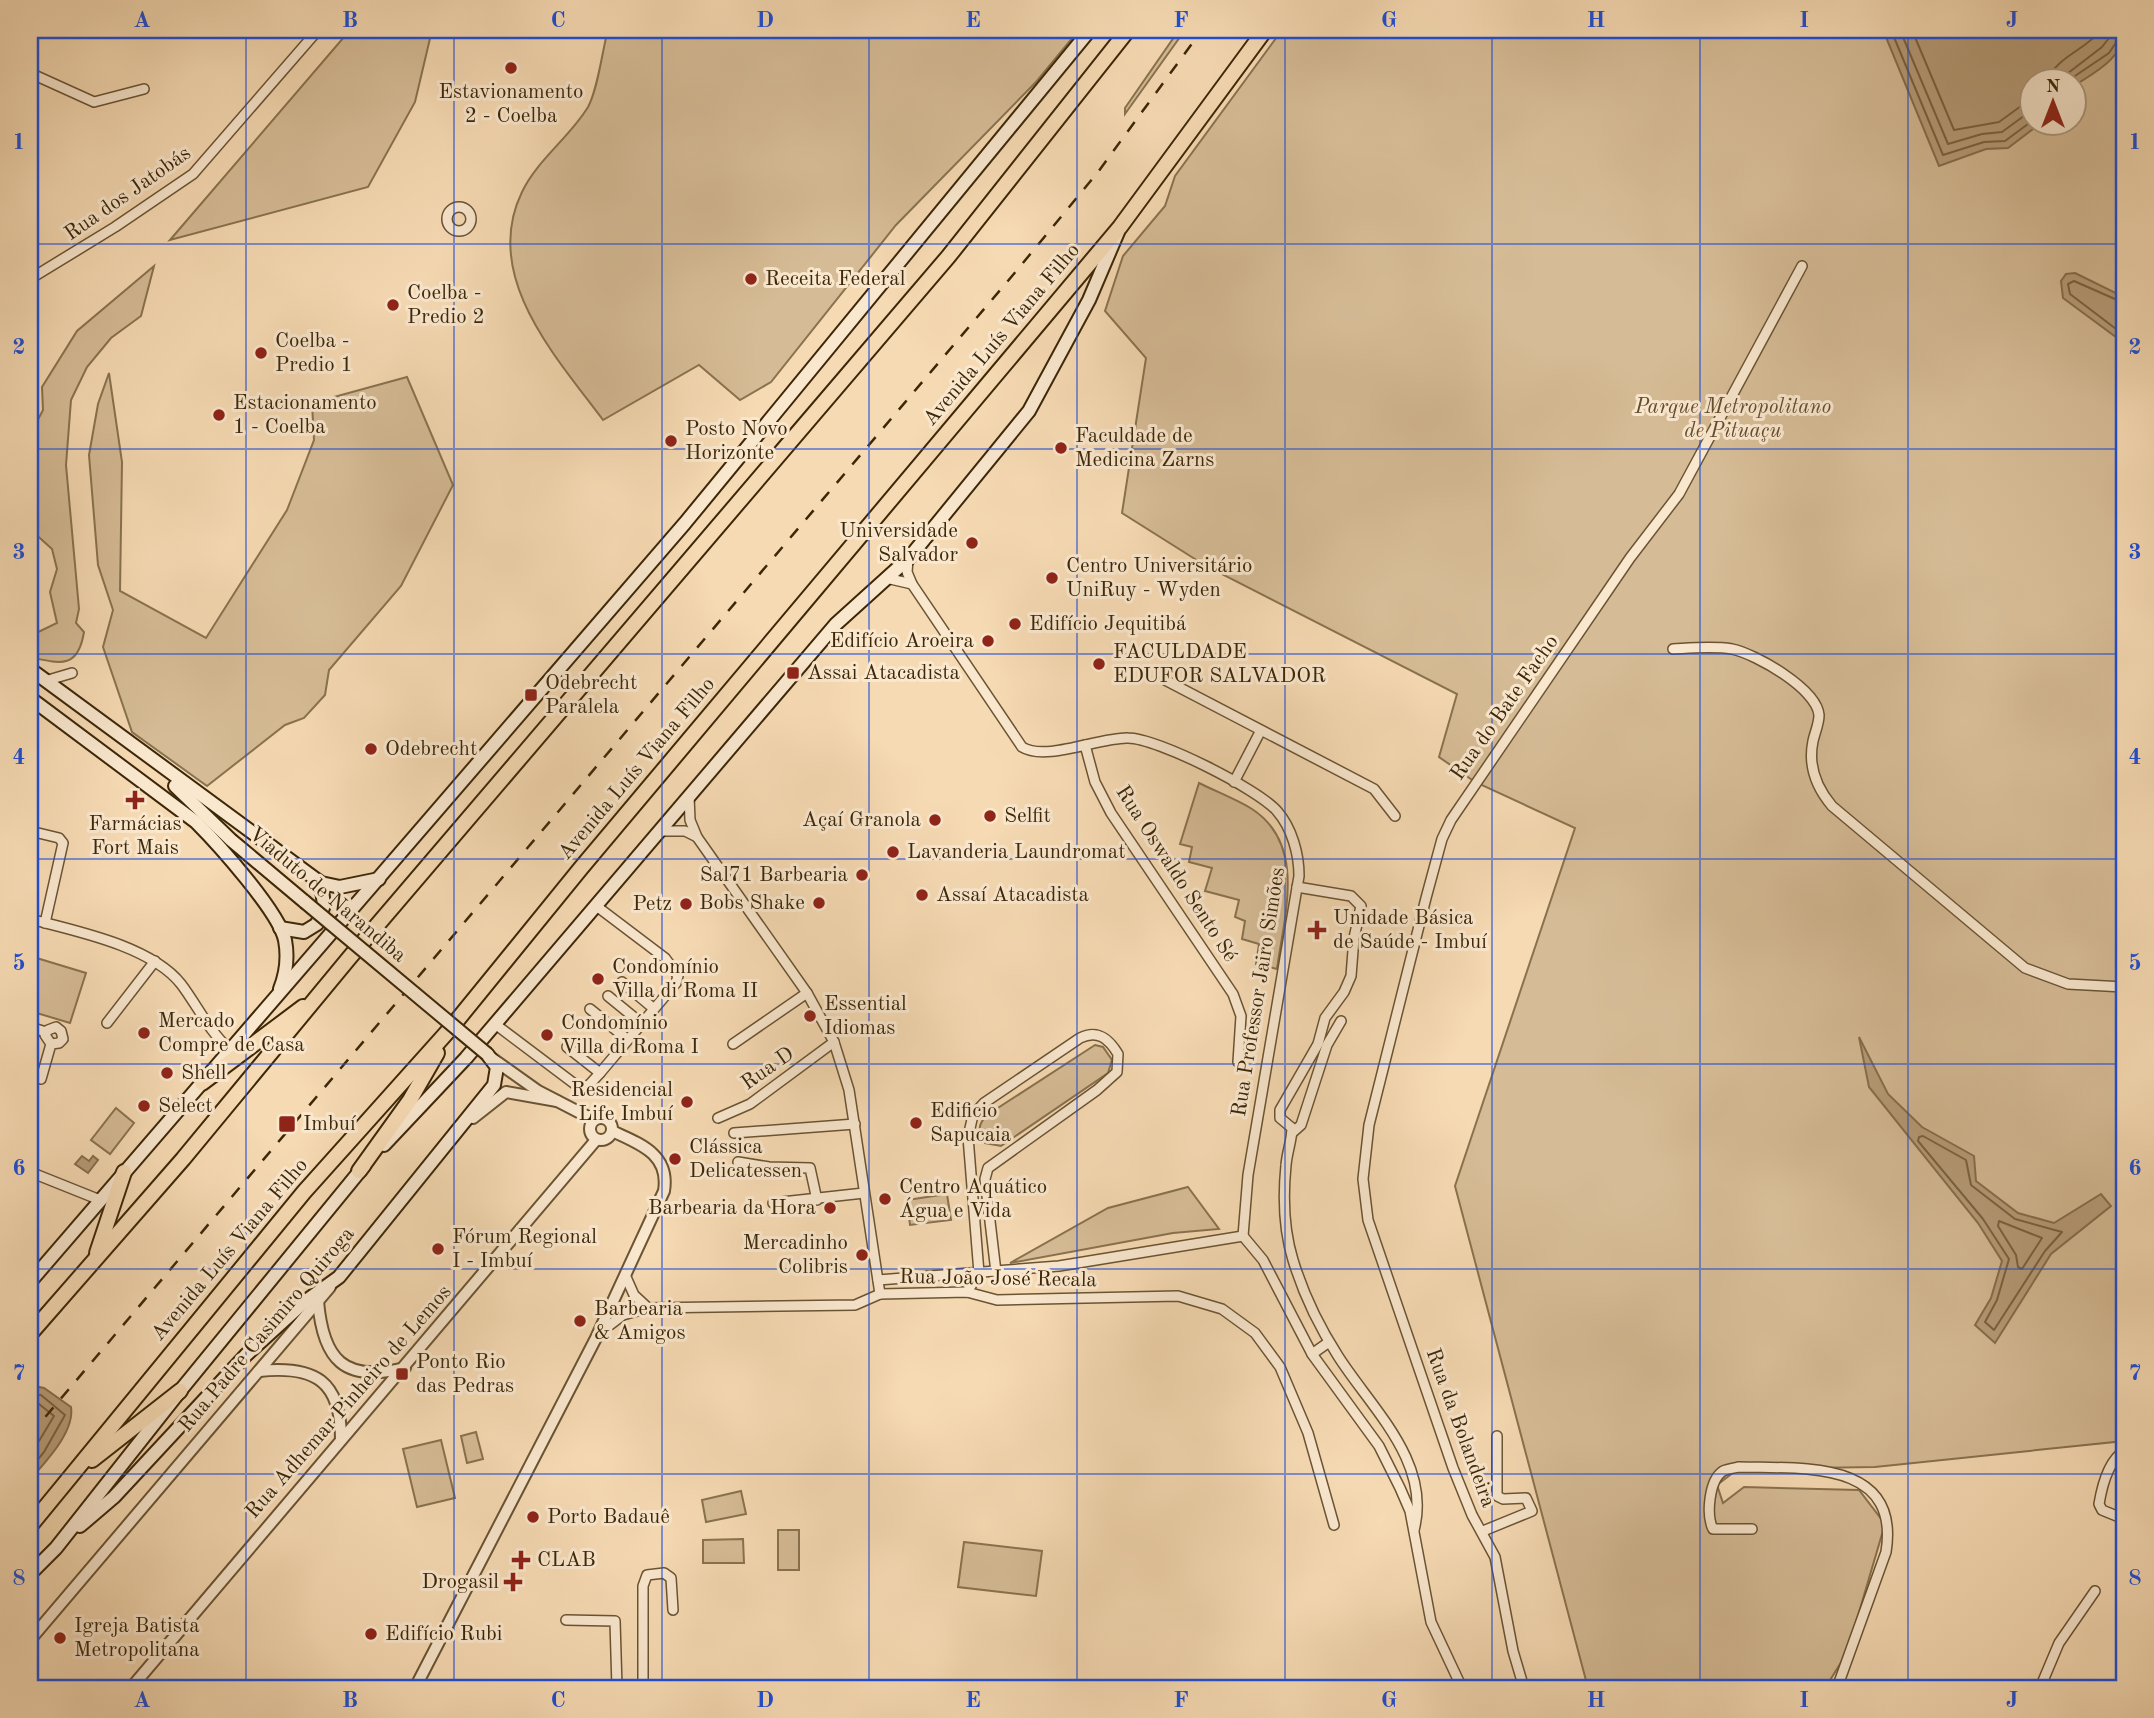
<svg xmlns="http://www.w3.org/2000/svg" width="2154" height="1718" font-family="'Old Standard TT',serif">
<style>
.green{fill:#d6bc96;stroke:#89724f;stroke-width:2;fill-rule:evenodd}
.water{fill:#b79d79;stroke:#866e4c;stroke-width:2}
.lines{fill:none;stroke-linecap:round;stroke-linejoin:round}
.shore{stroke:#7a6240;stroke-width:2}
.minor-casing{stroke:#6a5433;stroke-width:12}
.tertiary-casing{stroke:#6a5433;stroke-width:14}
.secondary-casing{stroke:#3c2708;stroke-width:16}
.trunk-casing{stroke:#3c2708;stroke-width:18}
.minor{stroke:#f9e7ce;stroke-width:9}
.tertiary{stroke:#f9e7ce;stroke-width:10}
.secondary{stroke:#f9e7ce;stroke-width:12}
.trunk{stroke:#f6dab3;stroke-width:14}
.rail{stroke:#3c2708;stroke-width:2.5;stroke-dasharray:12 12;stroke-linecap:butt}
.secondary-bridge-casing{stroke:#3c2708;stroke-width:16;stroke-linecap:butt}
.secondary-bridge{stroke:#f9e7ce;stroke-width:12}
.grid{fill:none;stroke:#1d4ed8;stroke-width:2;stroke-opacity:0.55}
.poi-dot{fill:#8f2418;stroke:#f9e7ce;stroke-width:2.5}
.labels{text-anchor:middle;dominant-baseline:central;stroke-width:6;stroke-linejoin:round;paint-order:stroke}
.poi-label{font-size:21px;fill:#3c2708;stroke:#f9e7ce;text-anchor:start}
.street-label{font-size:21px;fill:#3c2708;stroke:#f9e7ce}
.park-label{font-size:21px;font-style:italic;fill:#624c2c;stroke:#f9e7ce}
.neatline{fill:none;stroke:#1d4ed8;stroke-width:2.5}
.grid-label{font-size:23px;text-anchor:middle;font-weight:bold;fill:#1d4ed8}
</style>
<rect width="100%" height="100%" fill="#f6dab3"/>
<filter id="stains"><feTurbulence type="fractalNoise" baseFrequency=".00286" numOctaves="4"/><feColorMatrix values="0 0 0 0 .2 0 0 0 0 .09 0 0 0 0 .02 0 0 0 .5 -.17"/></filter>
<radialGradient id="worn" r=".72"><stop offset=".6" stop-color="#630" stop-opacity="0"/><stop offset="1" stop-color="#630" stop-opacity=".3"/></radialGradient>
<g class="green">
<polygon points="350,30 432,30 415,102 368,187 170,240"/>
<path d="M608,30H1079L1036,82L896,225L771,382L740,400L699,365L603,420C556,357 481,276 522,192C537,160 570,137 588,107C598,89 602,51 608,30Z"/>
<polygon points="1179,30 1185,30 1125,114 1125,108"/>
<path d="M1282,30H2124V1441L1875,1467L1738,1469L1717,1485L1723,1503L1744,1487L1859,1490L1885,1524L1847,1653L1825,1688H1588L1455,1186L1575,828L1475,782L1439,757L1457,694L1206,566L1122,513L1146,358L1105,311L1123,256L1165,206L1175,176ZM2032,80H2074V122H2032Z"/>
<path d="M154,266L141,316L111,338L87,367L71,400L66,465L79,609L76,623L84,632C78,669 61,664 30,657V636L57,623L50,592L57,569L52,549L30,529V435L43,410L42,387L77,331Z"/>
<polygon points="109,373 122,462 120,591 206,638 287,510 314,440 312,403 407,377 453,485 401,586 329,670 325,695 304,718 285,725 207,786 132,732 103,647 113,610 98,565 89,455 98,404"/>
<path d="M1199,783C1217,792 1236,799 1252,809C1307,845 1284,916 1277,969L1256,964L1259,944L1242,939L1245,921L1235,917L1239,900L1205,891L1212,868L1189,862L1192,847L1180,844Z"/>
<polygon points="30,956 86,973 70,1023 30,1011"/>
<path d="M1095,1045L1103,1047L1112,1060L1108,1073L1001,1146L985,1143C977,1132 978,1124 987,1115Z"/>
<polygon points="116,1108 134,1123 110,1154 91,1140"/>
<polygon points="1188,1187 1219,1229 1173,1233 1010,1263 1108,1208"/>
<polygon points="947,1194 951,1220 910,1225 907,1200"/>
<polygon points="476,1432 483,1459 467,1463 461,1436"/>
<polygon points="441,1440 455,1498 417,1507 403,1449"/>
<polygon points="741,1491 746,1514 706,1522 702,1500"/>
<rect x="778" y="1530" width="21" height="40"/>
<polygon points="743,1539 744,1563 703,1563 703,1540"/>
<polygon points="964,1542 1042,1551 1036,1596 958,1587"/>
</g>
<g class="water">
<path d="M1883,30H2124C2124,58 2095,72 2074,86V80H2032V122L2041,123L2008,148L1986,149L1939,166Z"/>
<polygon points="2075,273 2124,297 2124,343 2063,298 2061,281 2066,274"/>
<polygon points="1859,1037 1888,1094 1922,1127 1974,1156 1976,1181 2018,1213 2054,1223 2101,1194 2111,1206 2051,1254 1995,1343 1975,1325 1991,1298 2002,1261 1978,1223 1869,1087"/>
<polygon points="82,1156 89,1161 93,1156 98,1160 88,1173 75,1164"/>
<path d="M34,1386L44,1388L71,1407C75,1432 45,1462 30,1480V1391Z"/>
</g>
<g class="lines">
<g class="shore">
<polyline points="1891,30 1943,155 1984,142 2005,141 2032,121"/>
<polyline points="1900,30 1948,144 1982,134 2002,132 2032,110"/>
<polyline points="1912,30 1954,130 1999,122 2032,98"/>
<path d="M2048,80C2056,57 2087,49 2101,30"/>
<polyline points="2059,80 2102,47 2112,34 2124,31"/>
<polyline points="2069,80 2109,53 2117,41 2124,39"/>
<polyline points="2124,303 2074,281 2068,284 2070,294 2124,335"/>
<polygon points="1923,1136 1966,1160 1971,1185 2015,1219 2062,1232 2045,1251 1994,1330 1985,1322 1997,1300 2009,1259 1983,1219 1918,1141 1919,1137"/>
<polygon points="1999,1221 2042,1238 2022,1269 2018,1267 2016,1255 1998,1226"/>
<polyline points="30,1395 41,1395 65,1415 44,1452 30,1469"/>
<polyline points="30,1404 39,1404 54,1416 30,1456"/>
</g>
<defs>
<g id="minor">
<polyline points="30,73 94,102 144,89"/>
<circle cx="459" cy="219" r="12"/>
<polyline points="30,279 115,227 193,174 318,30"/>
<path d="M908,560L907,572L912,584L1022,747C1046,762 1100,737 1128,738C1157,738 1258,789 1277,811C1292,828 1299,854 1299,876L1248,1175L1243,1236"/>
<polyline points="886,578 912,584"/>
<path d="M1673,649C1692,648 1713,646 1732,649C1756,654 1817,689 1819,715C1819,724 1815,732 1813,741C1808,765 1816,787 1832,806L2025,968L2068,984L2124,987"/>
<polyline points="1165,680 1374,789 1395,816"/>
<polyline points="45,681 72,673"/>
<polyline points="1085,745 1095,782 1111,813 1233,994 1241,1016 1238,1062"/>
<polyline points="1234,782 1260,732"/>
<polyline points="689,796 690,820 697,837 807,993 834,1042 849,1090 880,1294"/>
<polyline points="30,831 59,838 63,843 45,923"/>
<polyline points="659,831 685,831 697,837"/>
<path d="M1297,887L1351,896L1361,906L1354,938L1351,976L1344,992L1325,1018L1318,1044L1280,1110V1118L1292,1128C1292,1140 1287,1152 1286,1165C1283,1195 1284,1231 1293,1260C1303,1293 1320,1328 1338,1356C1371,1408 1432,1462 1414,1530"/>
<path d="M30,919C76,931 151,946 181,984C197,1005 209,1031 229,1049"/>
<polyline points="622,982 653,1008"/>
<polyline points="608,996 641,1023"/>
<polyline points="590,1009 627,1039"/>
<polyline points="107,1023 155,961"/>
<polyline points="495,1024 580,1088 589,1085 600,1073 676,983 678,976 665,958 595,905"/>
<polyline points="30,1027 46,1032"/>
<polyline points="733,1044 807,993"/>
<polyline points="567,1047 600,1073"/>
<polyline points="41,1079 51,1044 45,1035 48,1030 56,1027 61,1031 63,1039 59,1043 51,1044"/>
<polyline points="718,1118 750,1104 834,1042"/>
<polyline points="734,1133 855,1124"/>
<polyline points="1292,1133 1301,1125 1327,1045 1341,1021"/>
<polyline points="738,1162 769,1167 810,1168 817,1200"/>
<polyline points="30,1172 100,1200"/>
<polyline points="773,1203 864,1193"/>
<polyline points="1243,1236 1263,1260 1312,1354 1379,1446 1400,1488 1410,1511 1431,1622 1462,1688"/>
<polyline points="626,1277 634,1295 648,1308"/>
<polyline points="878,1280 1059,1266 1243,1236"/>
<path d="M967,1292L979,1273L968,1137L973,1115L984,1103L1080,1038C1098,1029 1109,1039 1118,1054L1117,1072L1097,1090L988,1168L985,1179L996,1272"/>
<polyline points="602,1331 623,1315 648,1308 855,1305 880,1294 967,1292 997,1300 1178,1296 1222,1309 1255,1333 1280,1367 1308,1433 1334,1525"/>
<polyline points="1312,1354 1329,1342"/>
<path d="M2124,1451C2108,1461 2102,1486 2099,1504L2102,1510L2124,1519"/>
<path d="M1752,1529H1713C1706,1515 1709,1480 1723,1471C1727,1469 1734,1468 1739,1467C1799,1469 1901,1458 1886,1552L1837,1688"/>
<polyline points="1483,1531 1532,1511 1526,1498 1503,1499 1497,1496 1497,1436"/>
<polyline points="566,1620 615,1621 617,1688"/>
<polyline points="643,1688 643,1586 647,1575 664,1573 671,1578 673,1610"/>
<polyline points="1524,1688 1513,1651 1495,1557 1472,1515 1453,1468 1368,1220 1363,1179 1369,1125 1426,898 1442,839 1451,820 1630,558 1679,494 1802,266"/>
<polyline points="2040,1688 2059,1643 2095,1591"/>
</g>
<g id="tertiary">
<polyline points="493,1059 538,1091 594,1120"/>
<circle cx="601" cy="1129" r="11"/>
<polyline points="473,1118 506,1092 557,1101"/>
<path d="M318,1301C323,1360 344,1383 405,1368"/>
<path d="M259,1371C315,1365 341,1381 341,1439"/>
<polyline points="30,1640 330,1287"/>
<polyline points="131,1688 596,1140"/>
<path d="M415,1688L596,1338L664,1191C670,1154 640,1144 612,1131"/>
</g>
<g id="secondary">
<polyline points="30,669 321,883 340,887 379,879"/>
<path d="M30,698L196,822C218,844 279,912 285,940C288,956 286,974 280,989"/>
<polyline points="175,786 231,840 305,902"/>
<polyline points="280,928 304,932 317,924 324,905 321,883"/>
<polyline points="384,1145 466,1058 836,624 909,558 1029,411 1089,300 1118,232"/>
<polyline points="30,1282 685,523 1090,30"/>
<polyline points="80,1526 114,1497 246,1355 303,1303 339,1277 494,1085 497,1067 487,1054"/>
<polyline points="30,1574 56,1548 180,1391 364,1166"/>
</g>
<g id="trunk">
<polyline points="202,1083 303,1007"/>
<polyline points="359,1171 410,1100 437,1053"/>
<polyline points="97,1253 124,1172"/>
<polyline points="30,1334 183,1159 350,957 948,257 1128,30"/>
<polyline points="92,1460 180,1391"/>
<polyline points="30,1526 304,1192 450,1029 581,868 1120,227 1265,30"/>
</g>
</defs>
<use href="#minor" class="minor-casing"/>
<use href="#tertiary" class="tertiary-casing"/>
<use href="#secondary" class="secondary-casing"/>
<use href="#trunk" class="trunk-casing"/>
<use href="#minor" class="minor"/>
<use href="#tertiary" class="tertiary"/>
<use href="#secondary" class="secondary"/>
<use href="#trunk" class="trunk"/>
<polyline class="rail" points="30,1435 1018,269 1098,172 1202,30"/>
<defs>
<polyline id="secondary-bridge" points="305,902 487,1054"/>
</defs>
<use href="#secondary-bridge" class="secondary-bridge-casing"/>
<use href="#secondary-bridge" class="secondary-bridge"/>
</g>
<path class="grid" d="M246,30V1688M454,30V1688M662,30V1688M869,30V1688M1077,30V1688M1285,30V1688M1492,30V1688M1700,30V1688M1908,30V1688M30,244H2124M30,449H2124M30,654H2124M30,859H2124M30,1064H2124M30,1269H2124M30,1474H2124"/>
<g class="poi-dot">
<circle cx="511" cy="68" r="7"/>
<circle cx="751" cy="279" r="7"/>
<circle cx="393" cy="305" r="7"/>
<circle cx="261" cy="353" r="7"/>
<circle cx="219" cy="415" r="7"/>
<circle cx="671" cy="441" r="7"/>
<circle cx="1061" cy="448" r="7"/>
<circle cx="972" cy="543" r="7"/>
<circle cx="1052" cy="578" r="7"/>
<circle cx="1015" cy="624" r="7"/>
<circle cx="988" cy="641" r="7"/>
<circle cx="1099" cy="664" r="7"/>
<rect x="786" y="666" width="14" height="14" rx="3.5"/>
<rect x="524" y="688" width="14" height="14" rx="3.5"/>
<circle cx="371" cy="749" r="7"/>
<path d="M131.5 789.5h7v7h7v7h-7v7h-7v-7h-7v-7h7z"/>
<circle cx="990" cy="816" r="7"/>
<circle cx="935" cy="820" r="7"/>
<circle cx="893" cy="852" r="7"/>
<circle cx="862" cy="875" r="7"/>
<circle cx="922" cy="895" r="7"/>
<circle cx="819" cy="903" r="7"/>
<circle cx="686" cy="904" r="7"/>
<path d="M1313.5 919.5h7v7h7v7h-7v7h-7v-7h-7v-7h7z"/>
<circle cx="598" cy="979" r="7"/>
<circle cx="810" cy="1016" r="7"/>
<circle cx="144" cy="1033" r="7"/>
<circle cx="547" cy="1035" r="7"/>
<circle cx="167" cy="1073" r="7"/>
<circle cx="687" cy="1102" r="7"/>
<circle cx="144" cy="1106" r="7"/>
<circle cx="916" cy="1123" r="7"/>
<rect x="278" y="1115" width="18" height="18" rx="3.5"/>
<circle cx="675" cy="1159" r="7"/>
<circle cx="885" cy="1199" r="7"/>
<circle cx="830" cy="1208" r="7"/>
<circle cx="438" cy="1249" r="7"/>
<circle cx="862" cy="1255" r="7"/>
<circle cx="580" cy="1321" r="7"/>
<rect x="395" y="1367" width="14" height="14" rx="3.5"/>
<circle cx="533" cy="1517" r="7"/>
<path d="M517.5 1549.5h7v7h7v7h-7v7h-7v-7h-7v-7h7z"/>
<path d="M509.5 1571.5h7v7h7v7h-7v7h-7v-7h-7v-7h7z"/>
<circle cx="371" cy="1634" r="7"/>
<circle cx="60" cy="1638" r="7"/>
</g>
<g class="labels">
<g class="poi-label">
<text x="511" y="92" text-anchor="middle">Estavionamento<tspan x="511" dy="24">2 - Coelba</tspan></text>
<text x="765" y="279">Receita Federal</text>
<text x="407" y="293">Coelba -<tspan x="407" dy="24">Predio 2</tspan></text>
<text x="275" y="341">Coelba -<tspan x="275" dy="24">Predio 1</tspan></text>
<text x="233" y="403">Estacionamento<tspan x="233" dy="24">1 - Coelba</tspan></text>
<text x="685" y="429">Posto Novo<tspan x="685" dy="24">Horizonte</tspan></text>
<text x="1075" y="436">Faculdade de<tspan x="1075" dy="24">Medicina Zarns</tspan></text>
<text x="958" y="531" text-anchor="end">Universidade<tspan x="958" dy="24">Salvador</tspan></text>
<text x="1066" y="566">Centro Universitário<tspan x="1066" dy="24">UniRuy - Wyden</tspan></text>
<text x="1029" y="624">Edifício Jequitibá</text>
<text x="974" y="641" text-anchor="end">Edifício Aroeira</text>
<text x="1113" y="652">FACULDADE<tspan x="1113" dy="24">EDUFOR SALVADOR</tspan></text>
<text x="807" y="673">Assai Atacadista</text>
<text x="545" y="683">Odebrecht<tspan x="545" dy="24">Paralela</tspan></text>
<text x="385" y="749">Odebrecht</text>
<text x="1004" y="816">Selfit</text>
<text x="921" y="820" text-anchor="end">Açaí Granola</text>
<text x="135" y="824" text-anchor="middle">Farmácias<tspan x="135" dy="24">Fort Mais</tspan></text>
<text x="907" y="852">Lavanderia Laundromat</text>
<text x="848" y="875" text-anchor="end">Sal71 Barbearia</text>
<text x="936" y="895">Assaí Atacadista</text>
<text x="805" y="903" text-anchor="end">Bobs Shake</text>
<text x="672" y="904" text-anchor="end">Petz</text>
<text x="1333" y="918">Unidade Básica<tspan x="1333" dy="24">de Saúde - Imbuí</tspan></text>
<text x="612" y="967">Condomínio<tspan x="612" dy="24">Villa di Roma II</tspan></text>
<text x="824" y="1004">Essential<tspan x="824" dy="24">Idiomas</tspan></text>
<text x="158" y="1021">Mercado<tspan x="158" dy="24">Compre de Casa</tspan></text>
<text x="561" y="1023">Condomínio<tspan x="561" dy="24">Villa di Roma I</tspan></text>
<text x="181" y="1073">Shell</text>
<text x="673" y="1090" text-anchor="end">Residencial<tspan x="673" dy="24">Life Imbuí</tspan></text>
<text x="158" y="1106">Select</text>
<text x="930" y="1111">Edificio<tspan x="930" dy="24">Sapucaia</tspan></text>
<text x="303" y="1124">Imbuí</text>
<text x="689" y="1147">Clássica<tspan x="689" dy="24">Delicatessen</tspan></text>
<text x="899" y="1187">Centro Aquático<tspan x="899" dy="24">Água e Vida</tspan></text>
<text x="816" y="1208" text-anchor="end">Barbearia da Hora</text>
<text x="452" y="1237">Fórum Regional<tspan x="452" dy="24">I - Imbuí</tspan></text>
<text x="848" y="1243" text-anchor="end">Mercadinho<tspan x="848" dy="24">Colibris</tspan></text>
<text x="594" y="1309">Barbearia<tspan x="594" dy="24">&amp; Amigos</tspan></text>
<text x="416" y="1362">Ponto Rio<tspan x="416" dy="24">das Pedras</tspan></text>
<text x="547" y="1517">Porto Badauê</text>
<text x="537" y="1560">CLAB</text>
<text x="499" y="1582" text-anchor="end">Drogasil</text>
<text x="74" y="1626">Igreja Batista<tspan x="74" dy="24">Metropolitana</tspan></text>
<text x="385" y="1634">Edifício Rubi</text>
</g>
<g class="street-label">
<text transform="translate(128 194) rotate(-35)">Rua dos Jatobás</text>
<text transform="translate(1002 335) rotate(-50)">Avenida Luís Viana Filho</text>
<text transform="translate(1505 708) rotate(-55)">Rua do Bate Facho</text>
<text transform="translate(637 769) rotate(-50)">Avenida Luís Viana Filho</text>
<text transform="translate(1176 874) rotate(57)">Rua Oswaldo Sento Sé</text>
<text transform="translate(327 895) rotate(40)">Viaduto de Narandiba</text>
<text transform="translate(1259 992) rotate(-81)">Rua Professor Jairo Simões</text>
<text transform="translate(768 1069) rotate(-35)">Rua D</text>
<text transform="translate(230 1250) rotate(-50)">Avenida Luís Viana Filho</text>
<text transform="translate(998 1279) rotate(1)">Rua João José Recala</text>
<text transform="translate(267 1330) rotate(-50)">Rua Padre Casimiro Quiroga</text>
<text transform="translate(349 1402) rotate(-49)">Rua Adhemar Pinheiro de Lemos</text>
<text transform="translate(1460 1428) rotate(70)">Rua da Bolandeira</text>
</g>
<g class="park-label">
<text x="1733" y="407">Parque Metropolitano<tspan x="1733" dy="24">de Pituaçu</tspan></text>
</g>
</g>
<rect width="2154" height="1718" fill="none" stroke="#f6dab3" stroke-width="77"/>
<g transform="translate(2053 102)"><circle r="33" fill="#f9e7ce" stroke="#ad9a7f" stroke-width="2"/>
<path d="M0-5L12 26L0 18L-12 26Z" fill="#8f2418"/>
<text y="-10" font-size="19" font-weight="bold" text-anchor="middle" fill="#3c2708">N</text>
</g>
<rect x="38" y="38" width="2078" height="1642" class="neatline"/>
<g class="grid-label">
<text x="142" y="27">A</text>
<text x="350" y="27">B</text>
<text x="558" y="27">C</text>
<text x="765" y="27">D</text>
<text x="973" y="27">E</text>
<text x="1181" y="27">F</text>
<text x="1389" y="27">G</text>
<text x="1596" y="27">H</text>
<text x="1804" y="27">I</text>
<text x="2012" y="27">J</text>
<text x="19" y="149">1</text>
<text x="2135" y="149">1</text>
<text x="19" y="354">2</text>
<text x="2135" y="354">2</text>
<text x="19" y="559">3</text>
<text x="2135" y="559">3</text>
<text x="19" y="764">4</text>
<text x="2135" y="764">4</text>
<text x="19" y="970">5</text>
<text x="2135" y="970">5</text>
<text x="19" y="1175">6</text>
<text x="2135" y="1175">6</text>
<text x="19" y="1380">7</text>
<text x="2135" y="1380">7</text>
<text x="19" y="1585">8</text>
<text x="2135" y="1585">8</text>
<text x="142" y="1707">A</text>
<text x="350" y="1707">B</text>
<text x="558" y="1707">C</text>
<text x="765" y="1707">D</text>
<text x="973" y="1707">E</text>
<text x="1181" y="1707">F</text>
<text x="1389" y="1707">G</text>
<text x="1596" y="1707">H</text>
<text x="1804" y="1707">I</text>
<text x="2012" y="1707">J</text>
</g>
<rect width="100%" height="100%" filter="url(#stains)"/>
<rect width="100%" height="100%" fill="url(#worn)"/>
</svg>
